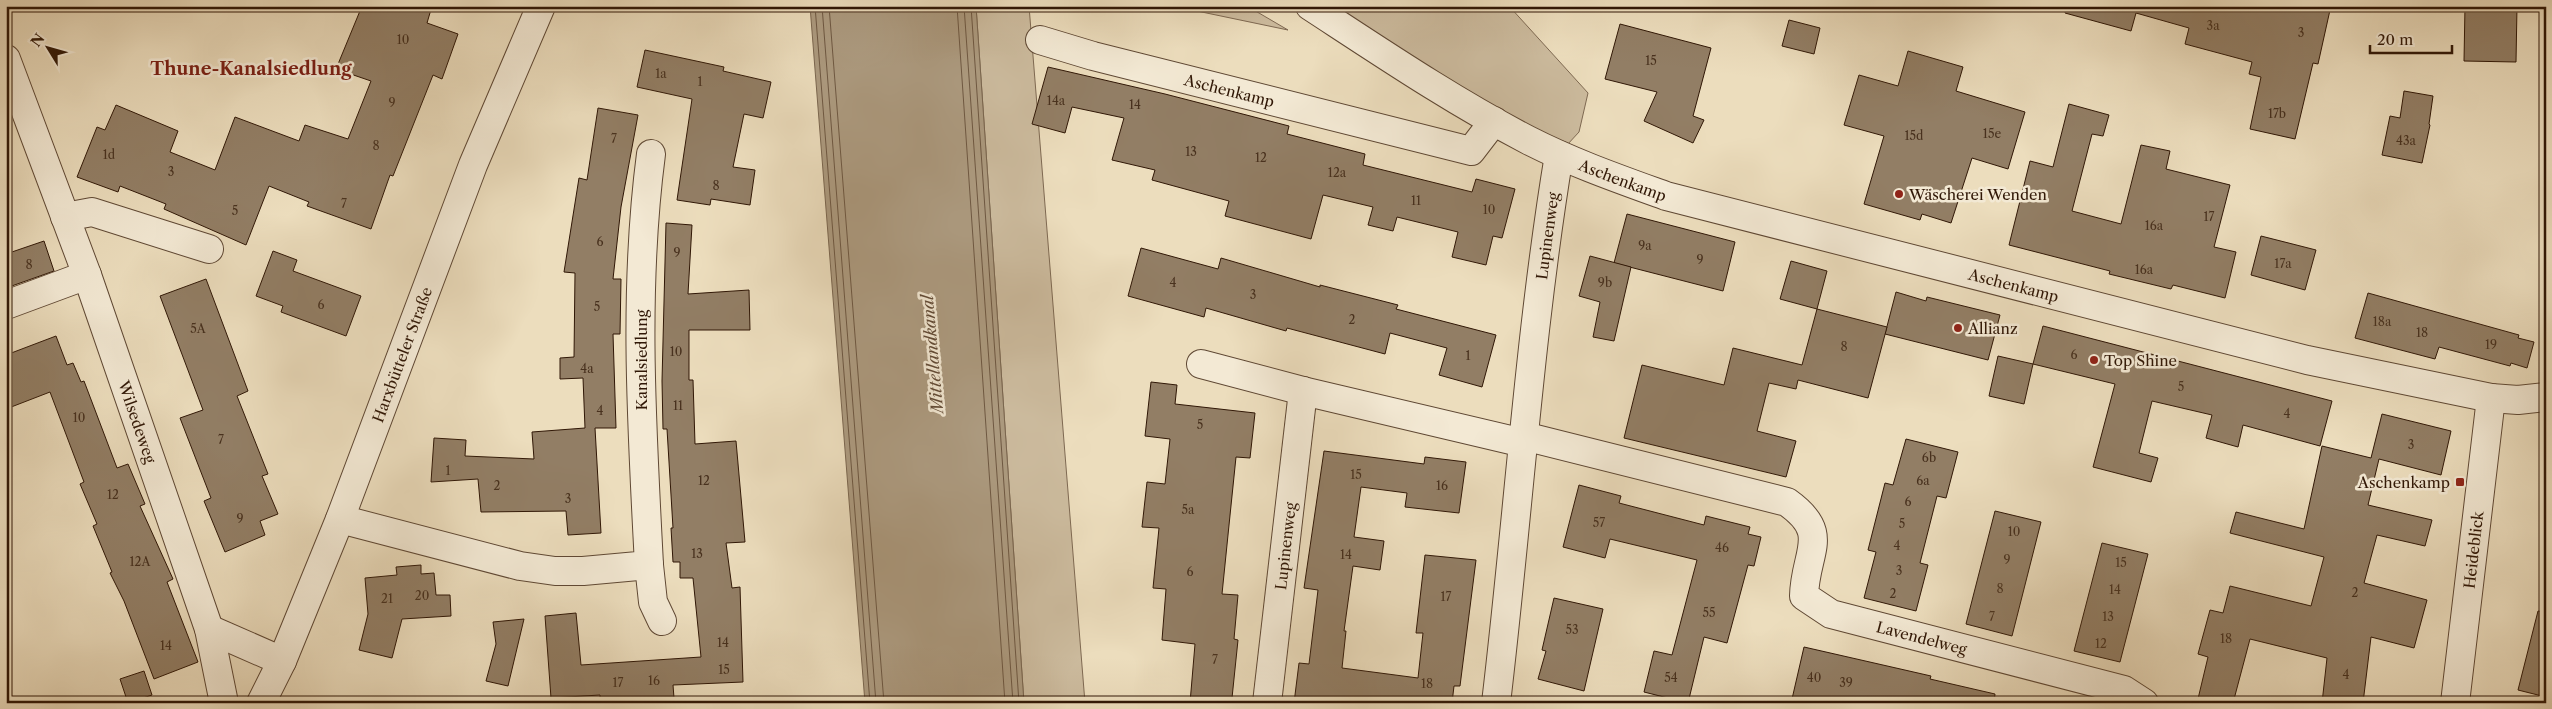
<svg xmlns="http://www.w3.org/2000/svg" width="2552" height="709" font-family="'Libre Caslon Text',serif">
<style>
.green{fill:#ccbb9e;stroke:#7e6952}
.water{fill:#ac9a7f;stroke:#7a664f}
.lines{fill:none;stroke-linecap:round;stroke-linejoin:round}
.shore{stroke:#6e5842;stroke-width:1}
.building{fill:#927e65;stroke:#301706}
.minor-casing{stroke:#5f4834;stroke-width:30}
.minor{stroke:#f3e9d4;stroke-width:28}
.poi-dot{fill:#8f2418;stroke:#f3e9d4;stroke-width:2}
.labels{text-anchor:middle;dominant-baseline:central;stroke-width:5;stroke-linejoin:round;paint-order:stroke}
.number-label{font-size:12px;fill:#48311e}
.street-label{font-size:15px;fill:#301706;stroke:#f3e9d4}
.poi-label{font-size:15px;fill:#301706;stroke:#f3e9d4;text-anchor:start}
.water-label{font-size:16px;font-style:italic;fill:#624b36;stroke:#f3e9d4}
.quarter-label{font-size:18px;font-weight:bold;fill:#7a1f14;stroke:#f3e9d4}
</style>
<rect width="100%" height="100%" fill="#ecddbd"/>
<filter id="stains"><feTurbulence type="fractalNoise" baseFrequency=".004" numOctaves="4"/><feColorMatrix values="0 0 0 0 .2 0 0 0 0 .09 0 0 0 0 .02 0 0 0 .5 -.17"/></filter>
<radialGradient id="worn" r=".72"><stop offset=".6" stop-color="#630" stop-opacity="0"/><stop offset="1" stop-color="#630" stop-opacity=".3"/></radialGradient>
<g class="green">
<polygon points="976,6 1029,6 1085,703 1024,703"/>
<polygon points="1173,6 1247,6 1288,30"/>
<polygon points="1332,6 1509,6 1588,93 1579,132 1567,145 1470,95"/>
</g>
<polygon class="water" points="810,6 976,6 1024,703 865,703"/>
<g class="lines">
<g class="shore">
<polyline points="815,6 870,703"/>
<polyline points="822,6 876,703"/>
<polyline points="829,6 884,703"/>
<polyline points="957,6 1005,703"/>
<polyline points="964,6 1013,703"/>
<polyline points="971,6 1019,703"/>
</g>
</g>
<g class="building">
<polygon points="362,6 432,6 427,23 458,34 442,79 433,75 393,176 390,175 371,229 307,206 309,202 269,186 246,245 164,209 166,204 120,186 118,192 77,177 97,127 105,130 116,105 178,131 170,152 215,170 235,117 299,141 305,125 348,139 371,81 336,69"/>
<polygon points="2066,6 2315,6 2330,10 2318,64 2313,63 2295,139 2250,129 2261,77 2249,74 2252,62 2185,44 2189,28 2136,13 2131,31 2065,13"/>
<polygon points="2465,6 2517,6 2516,62 2464,61"/>
<polygon points="1789,20 1820,28 1814,54 1782,46"/>
<polygon points="1620,24 1711,48 1693,116 1704,120 1693,143 1644,121 1657,92 1605,79"/>
<polygon points="645,50 724,67 723,71 771,82 763,118 744,114 733,167 755,170 750,205 711,199 710,205 677,200 692,99 637,87"/>
<polygon points="1908,51 1963,67 1956,91 2025,112 2008,169 1972,158 1951,223 1922,214 1920,220 1864,204 1884,136 1844,125 1859,75 1898,86"/>
<polygon points="1048,67 1165,94 1289,126 1287,134 1365,154 1363,165 1472,192 1476,179 1515,189 1502,238 1493,236 1486,265 1452,257 1458,232 1397,217 1393,231 1368,225 1373,207 1323,195 1311,239 1225,216 1229,201 1152,180 1155,170 1112,160 1124,118 1072,107 1065,133 1032,124"/>
<polygon points="2404,91 2433,96 2429,124 2430,125 2422,163 2382,155 2390,116 2400,118"/>
<polygon points="2069,104 2109,115 2103,136 2092,134 2072,211 2121,224 2141,145 2170,151 2166,169 2230,185 2214,247 2236,252 2225,298 2173,285 2171,289 2109,274 2110,271 2009,245 2030,161 2053,167"/>
<polygon points="598,108 638,115 621,207 613,279 621,279 620,334 613,334 616,428 595,428 601,533 568,535 566,511 481,512 478,479 431,482 434,438 466,440 465,456 534,459 532,432 585,428 583,378 560,379 560,358 574,357 575,273 564,272 579,178 587,180"/>
<polygon points="1627,214 1735,242 1723,291 1614,263"/>
<polygon points="666,223 692,225 688,294 749,290 750,330 689,330 689,380 693,380 695,444 736,441 745,542 726,543 732,588 740,587 743,682 673,685 674,698 603,703 600,703 600,695 551,698 545,616 576,613 581,665 701,657 693,578 680,578 680,562 673,562 671,528 673,528 667,429 663,429 662,381"/>
<polygon points="2261,236 2316,250 2305,290 2251,275"/>
<polygon points="44,241 54,271 6,288 6,254"/>
<polygon points="1141,248 1218,269 1221,258 1320,287 1320,285 1398,305 1396,309 1496,335 1482,387 1439,375 1447,348 1390,333 1385,354 1287,328 1286,331 1206,308 1204,317 1128,296"/>
<polygon points="273,251 297,260 293,271 361,296 346,336 281,312 283,306 256,296"/>
<polygon points="1590,256 1631,267 1614,341 1593,337 1600,302 1579,296"/>
<polygon points="1791,261 1827,271 1817,309 1780,299"/>
<polygon points="206,279 248,391 237,396 268,474 262,476 278,514 260,521 265,535 225,552 204,501 211,498 180,418 203,410 160,296"/>
<polygon points="1896,292 1926,301 1927,297 2000,315 1988,360 1885,334"/>
<polygon points="2368,293 2519,335 2518,338 2534,342 2527,368 2511,363 2510,366 2439,347 2435,359 2355,338"/>
<polygon points="1817,309 1887,327 1868,398 1798,380 1796,389 1769,383 1757,431 1796,441 1786,477 1624,438 1642,365 1724,385 1733,348 1802,365"/>
<polygon points="2043,326 2332,401 2320,446 2243,425 2238,447 2206,438 2212,415 2152,401 2139,453 2158,458 2151,482 2093,467 2115,384 2033,364"/>
<polygon points="56,336 67,365 73,363 81,382 84,381 117,468 128,464 145,504 140,506 173,579 167,582 198,662 154,679 124,601 110,573 112,572 93,526 97,524 80,484 84,482 50,392 6,409 6,355"/>
<polygon points="1998,356 2033,364 2024,404 1989,396"/>
<polygon points="1151,382 1177,385 1175,404 1255,413 1250,458 1236,457 1228,535 1222,594 1238,595 1234,639 1238,640 1232,698 1226,698 1226,703 1190,703 1195,644 1162,640 1166,589 1153,588 1159,528 1142,527 1147,482 1165,484 1170,439 1145,436"/>
<polygon points="2382,414 2451,431 2441,475 2379,459 2368,505 2432,520 2425,546 2377,535 2364,583 2427,600 2414,648 2371,637 2363,703 2322,703 2327,658 2250,639 2233,703 2197,703 2208,657 2198,654 2210,610 2223,613 2230,586 2311,606 2324,557 2230,533 2236,512 2304,529 2322,446 2371,458"/>
<polygon points="1906,439 1958,452 1946,498 1937,496 1920,563 1928,565 1916,611 1864,598 1876,552 1868,550 1885,483 1893,485"/>
<polygon points="1324,451 1424,464 1425,457 1466,462 1459,513 1405,507 1407,493 1361,487 1354,537 1384,541 1380,570 1353,566 1344,631 1346,631 1342,668 1418,678 1423,633 1416,633 1425,555 1476,560 1460,686 1454,686 1452,703 1294,703 1299,663 1309,664 1318,590 1304,588"/>
<polygon points="1579,485 1621,496 1619,503 1704,525 1706,516 1750,527 1748,534 1761,537 1754,566 1748,565 1727,643 1704,637 1688,703 1644,692 1654,651 1672,655 1697,560 1610,539 1605,558 1563,547"/>
<polygon points="1995,511 2041,522 2012,636 1966,624"/>
<polygon points="2102,543 2148,554 2120,662 2074,651"/>
<polygon points="421,565 421,574 434,573 436,595 450,595 451,616 402,619 392,658 359,650 368,614 365,578 397,575 396,567"/>
<polygon points="1554,598 1603,609 1584,691 1538,679 1546,651 1542,650"/>
<polygon points="2538,611 2546,612 2546,697 2518,690"/>
<polygon points="524,619 508,686 486,681 496,644 493,622"/>
<polygon points="1804,647 1931,676 1930,679 1995,694 1994,703 1807,703 1792,699"/>
<polygon points="144,671 152,695 128,703 120,679"/>
</g>
<g class="lines">
<defs>
<g id="minor">
<path id="s1" d="M1310,6C1382,53 1453,101 1528,140C1573,163 1619,179 1666,196L2307,360L2491,398L2518,400L2546,397"/>
<path id="s2" d="M1040,40L1093,56L1471,151L1494,121"/>
<path id="s3" d="M6,59L87,275L209,629L224,703"/>
<polyline points="65,217 92,212 209,249"/>
<polyline points="6,305 87,275"/>
<polyline points="1201,364 1303,391 1523,443"/>
<path id="s4" d="M1524,436L1787,502C1832,534 1805,551 1804,596L1831,614L2124,690L2144,703"/>
<path d="M340,519L520,566L555,571H583L649,565C642,428 633,291 651,154"/>
<polyline points="649,565 653,602 662,621"/>
<polyline points="209,629 282,661"/>
<path id="s5" d="M261,703L282,661L340,519L473,165L541,6"/>
<path id="s6" d="M1267,703L1303,391"/>
<path id="s7" d="M1496,703C1518,520 1529,336 1559,155"/>
<path id="s8" d="M2455,703L2491,398"/>
</g>
</defs>
<use href="#minor" class="minor-casing"/>
<use href="#minor" class="minor"/>
</g>
<g class="poi-dot">
<circle cx="1899" cy="194" r="5"/>
<circle cx="1958" cy="328" r="5"/>
<circle cx="2094" cy="360" r="5"/>
<rect x="2455" y="477" width="10" height="10" rx="2.5"/>
</g>
<g class="labels">
<g class="number-label">
<text x="2213" y="25">3a</text>
<text x="2301" y="32">3</text>
<text x="403" y="39">10</text>
<text x="1651" y="60">15</text>
<text x="661" y="73">1a</text>
<text x="700" y="81">1</text>
<text x="1056" y="100">14a</text>
<text x="392" y="102">9</text>
<text x="1135" y="104">14</text>
<text x="2277" y="113">17b</text>
<text x="1992" y="133">15e</text>
<text x="1914" y="135">15d</text>
<text x="614" y="138">7</text>
<text x="2406" y="140">43a</text>
<text x="376" y="145">8</text>
<text x="1191" y="151">13</text>
<text x="109" y="154">1d</text>
<text x="1261" y="157">12</text>
<text x="171" y="171">3</text>
<text x="1337" y="172">12a</text>
<text x="716" y="185">8</text>
<text x="1416" y="200">11</text>
<text x="344" y="203">7</text>
<text x="1489" y="209">10</text>
<text x="235" y="210">5</text>
<text x="2209" y="216">17</text>
<text x="2154" y="225">16a</text>
<text x="600" y="241">6</text>
<text x="1645" y="245">9a</text>
<text x="677" y="252">9</text>
<text x="1700" y="259">9</text>
<text x="2283" y="263">17a</text>
<text x="29" y="264">8</text>
<text x="2144" y="269">16a</text>
<text x="1173" y="282">4</text>
<text x="1605" y="282">9b</text>
<text x="1253" y="294">3</text>
<text x="321" y="304">6</text>
<text x="597" y="306">5</text>
<text x="1352" y="319">2</text>
<text x="2382" y="321">18a</text>
<text x="198" y="328">5A</text>
<text x="2422" y="332">18</text>
<text x="2491" y="344">19</text>
<text x="1844" y="346">8</text>
<text x="676" y="351">10</text>
<text x="2074" y="354">6</text>
<text x="1468" y="355">1</text>
<text x="587" y="368">4a</text>
<text x="2181" y="386">5</text>
<text x="678" y="405">11</text>
<text x="600" y="410">4</text>
<text x="2287" y="413">4</text>
<text x="79" y="417">10</text>
<text x="1200" y="424">5</text>
<text x="221" y="439">7</text>
<text x="2411" y="444">3</text>
<text x="1929" y="457">6b</text>
<text x="448" y="470">1</text>
<text x="1356" y="474">15</text>
<text x="704" y="480">12</text>
<text x="1923" y="480">6a</text>
<text x="497" y="485">2</text>
<text x="1442" y="485">16</text>
<text x="113" y="494">12</text>
<text x="568" y="498">3</text>
<text x="1908" y="501">6</text>
<text x="1188" y="509">5a</text>
<text x="240" y="518">9</text>
<text x="1599" y="522">57</text>
<text x="1902" y="523">5</text>
<text x="2014" y="531">10</text>
<text x="1897" y="545">4</text>
<text x="1722" y="547">46</text>
<text x="697" y="553">13</text>
<text x="1346" y="554">14</text>
<text x="2007" y="559">9</text>
<text x="140" y="561">12A</text>
<text x="2121" y="562">15</text>
<text x="1899" y="570">3</text>
<text x="1190" y="571">6</text>
<text x="2000" y="588">8</text>
<text x="2115" y="589">14</text>
<text x="2355" y="592">2</text>
<text x="1893" y="593">2</text>
<text x="422" y="595">20</text>
<text x="1446" y="596">17</text>
<text x="387" y="598">21</text>
<text x="1709" y="612">55</text>
<text x="1992" y="616">7</text>
<text x="2108" y="616">13</text>
<text x="1572" y="629">53</text>
<text x="2226" y="638">18</text>
<text x="723" y="642">14</text>
<text x="2101" y="643">12</text>
<text x="166" y="645">14</text>
<text x="1215" y="659">7</text>
<text x="724" y="669">15</text>
<text x="2346" y="674">4</text>
<text x="1671" y="677">54</text>
<text x="1814" y="677">40</text>
<text x="654" y="680">16</text>
<text x="618" y="682">17</text>
<text x="1846" y="682">39</text>
<text x="1427" y="683">18</text>
</g>
<g class="street-label">
<text stroke="none"><textPath href="#s2" startOffset="196">Aschenkamp</textPath></text>
<text stroke="none"><textPath href="#s1" startOffset="359">Aschenkamp</textPath></text>
<text stroke="none"><textPath href="#s7" startOffset="470">Lupinenweg</textPath></text>
<text stroke="none"><textPath href="#s1" startOffset="764">Aschenkamp</textPath></text>
<text stroke="none"><textPath href="#s5" startOffset="376">Harxbütteler Straße</textPath></text>
<text transform="translate(641 360) rotate(-90)">Kanalsiedlung</text>
<text stroke="none"><textPath href="#s3" startOffset="386">Wilsedeweg</textPath></text>
<text stroke="none"><textPath href="#s6" startOffset="158">Lupinenweg</textPath></text>
<text stroke="none"><textPath href="#s8" startOffset="154">Heideblick</textPath></text>
<text stroke="none"><textPath href="#s4" startOffset="502">Lavendelweg</textPath></text>
</g>
<g class="poi-label">
<text x="1909" y="194">Wäscherei Wenden</text>
<text x="1968" y="328">Allianz</text>
<text x="2104" y="360">Top Shine</text>
<text x="2450" y="482" text-anchor="end">Aschenkamp</text>
</g>
<g class="water-label">
<text transform="translate(932 354) rotate(-95)">Mittellandkanal</text>
</g>
<g class="quarter-label">
<text x="251" y="69">Thune-Kanalsiedlung</text>
</g>
</g>
<rect width="2552" height="709" fill="none" stroke="#ecddbd" stroke-width="25"/>
<rect x="8" y="8" width="2537" height="694" fill="none" stroke="#301706" stroke-width="2.5"/>
<rect x="12" y="12" width="2527" height="684" fill="none" stroke="#301706"/>
<g transform="translate(48 48) rotate(307)" stroke="#f3e9d4" stroke-width="4" paint-order="stroke">
<path d="M0-4L9 19L0 12L-9 19Z" fill="#301706"/>
<text y="-8" font-size="14" font-weight="bold" text-anchor="middle" fill="#301706">N</text>
</g>
<path d="M2370 45v8h82v-8" fill="none" stroke="#301706" stroke-width="2.5"/>
<text x="2377" y="45" font-size="15" fill="#301706" stroke="#f3e9d4" stroke-width="4" paint-order="stroke">20 m</text>
<rect width="100%" height="100%" filter="url(#stains)"/>
<rect width="100%" height="100%" fill="url(#worn)"/>
</svg>
